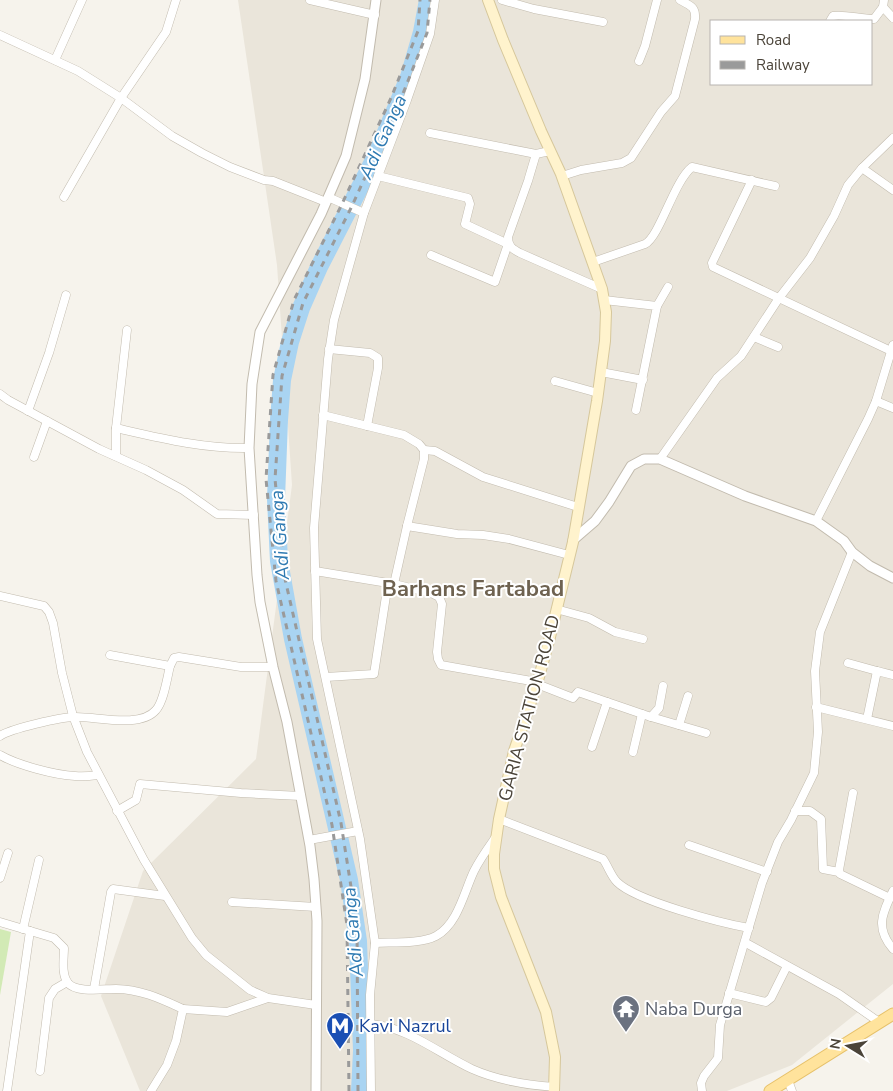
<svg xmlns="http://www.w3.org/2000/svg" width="893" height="1091" font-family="'Nunito Sans',sans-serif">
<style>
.residential{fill:#eae5da;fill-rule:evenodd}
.park{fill:#d2eab5}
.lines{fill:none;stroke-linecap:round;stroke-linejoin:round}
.river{stroke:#a9d4f2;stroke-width:18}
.minor-casing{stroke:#c2bbae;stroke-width:9}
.tertiary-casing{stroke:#c2bbae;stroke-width:11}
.secondary-casing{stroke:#d6c79b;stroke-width:12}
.primary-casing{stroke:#e6c16a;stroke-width:13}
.minor{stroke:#fff;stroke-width:8}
.tertiary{stroke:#fff;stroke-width:9}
.secondary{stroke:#fff3cd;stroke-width:10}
.primary{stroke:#ffe39c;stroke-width:11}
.rail{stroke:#9a9a9a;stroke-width:3;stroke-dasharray:6 6;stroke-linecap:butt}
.labels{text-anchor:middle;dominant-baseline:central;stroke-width:4;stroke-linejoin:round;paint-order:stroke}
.street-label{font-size:18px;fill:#4b4439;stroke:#fff}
.worship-label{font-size:18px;fill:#5b616d;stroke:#fff;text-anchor:start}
.transit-label{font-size:18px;fill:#164399;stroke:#fff;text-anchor:start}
.water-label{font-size:19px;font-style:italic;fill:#2e7ab2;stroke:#fff}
.district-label{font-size:22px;font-weight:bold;fill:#6e6250;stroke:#fff}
</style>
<rect width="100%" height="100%" fill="#f6f3ec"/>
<path class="residential" d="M238,0H893V984L792,1065L727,1091H140L101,996L143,871L256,759L292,485L277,265ZM712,21H872V84H712Z"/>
<polygon class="park" points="0,929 11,932 0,995"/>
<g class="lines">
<polyline class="river" points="360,1091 362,1051 358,941 349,880 293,639 279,561 276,499 279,420 282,380 290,342 301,308 319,267 377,154 409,77 422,32 428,0"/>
<defs>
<g id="minor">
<polyline points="310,0 375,15"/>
<polyline points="502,0 534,9 603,22"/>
<polyline points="884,0 883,7 893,18"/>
<path d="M830,21L833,16C845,14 860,19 874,19L883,7"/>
<polyline points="0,35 78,71 121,98 172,136 202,153 230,167 264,180 273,181 326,202"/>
<polyline points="55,60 82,0"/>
<polyline points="639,61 645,46 657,0"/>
<polyline points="430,133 536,154 550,151"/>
<path d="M536,154L528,181L508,237C508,246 512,249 520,253L602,289"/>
<polyline points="862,168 893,190"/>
<polyline points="378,176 468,198 470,204 465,224 508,244 495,282 431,255"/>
<path d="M562,176L581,170L622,163L631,158L661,112L675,96L695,19C696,6 690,6 680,0"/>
<polyline points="752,180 712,263 713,267 891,351"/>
<polyline points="64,197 121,98 166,32 176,0"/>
<polyline points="328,197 364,213"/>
<path d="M593,262L645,244C660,236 674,181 692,167L775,186"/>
<polyline points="604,300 657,306 636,410"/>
<polyline points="657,306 668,287"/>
<polyline points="754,337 778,347"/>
<polyline points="329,349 370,353 378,358 378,368 367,426"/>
<polyline points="601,372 643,380"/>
<polyline points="555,381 598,393"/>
<polyline points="0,394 8,400 99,449 146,470 183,490 217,514 254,515"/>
<polyline points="876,401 893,408"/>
<polyline points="28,411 49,353 66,295"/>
<polyline points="323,415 404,435 419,444 424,450 424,459 407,526 457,534 483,535 509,539 569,555"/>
<path d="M116,428C160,438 204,449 249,448"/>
<polyline points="424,450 435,451 483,477 578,507"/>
<polyline points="116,456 116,428 127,330"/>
<polyline points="34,457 47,421"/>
<polyline points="660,459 717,378 741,356 779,298 810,258 834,216 848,185 862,168 893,138"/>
<polyline points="816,521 868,419 876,401 893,345"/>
<polyline points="315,571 394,584 431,593 439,597 442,604 437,652 438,659 441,665 537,682"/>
<polyline points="394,584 407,526"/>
<polyline points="0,596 44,606 49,612 53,623 62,673 73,716 87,752 144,860 192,938 206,955 250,990 268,998 316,1005"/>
<polyline points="556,609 589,618 615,632 643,639"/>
<polyline points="110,655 170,666 174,658 179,657 241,667 273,667"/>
<polyline points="848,663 877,671"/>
<polyline points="326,677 374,674 388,583"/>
<polyline points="537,684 573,698 578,692 651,717 659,708 663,686"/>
<polyline points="816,707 893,726"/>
<polyline points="651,717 706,733"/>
<polyline points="867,719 877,671 893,675"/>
<polyline points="679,725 688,696"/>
<path d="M0,736C10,729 61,717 74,717C95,716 140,729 156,710C164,701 167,678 170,666"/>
<polyline points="592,747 607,702"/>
<polyline points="633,752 642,714"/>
<path d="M0,755C17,765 55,775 75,776C83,777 91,776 98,775"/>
<polyline points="853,793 839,870 840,874 890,898"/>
<polyline points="117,811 136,800 140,784 241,793 301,796"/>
<polyline points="795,811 810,811 821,819 823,869 839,872"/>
<path d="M499,819L603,859C608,866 611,876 617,882C636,901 721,923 749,928"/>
<polyline points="309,840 358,831"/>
<polyline points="689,845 767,872"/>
<polyline points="0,878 8,853"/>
<path d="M893,891C882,914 875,928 893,949"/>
<polyline points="232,902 316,907"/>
<path d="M0,922L54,938L64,948C64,958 61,974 68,983C76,993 103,989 116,989C140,989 161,999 183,1009L176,1041L167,1065L151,1091"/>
<polyline points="23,929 39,860"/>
<path d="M375,943C392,942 421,944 436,936C458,924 464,892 474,871C480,859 488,848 495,838"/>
<polyline points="746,943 839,994 879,1022"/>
<polyline points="94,989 111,892 113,889 165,896"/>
<polyline points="729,993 766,1002 771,998 787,966"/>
<polyline points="183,1009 227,1012 268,998"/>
<path d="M370,1024C408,1027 438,1053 472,1069C499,1081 526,1085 555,1087"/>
<polyline points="40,1071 49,998 55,989 67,982"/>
<polyline points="788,1080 792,1091"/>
<polyline points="7,1091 30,931"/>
<polyline points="371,1091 370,995 375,943 360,839 317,639 314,528 328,359 334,320 364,213 407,100 430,34 435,0"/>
<polyline points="702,1091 701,1083 704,1076 718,1058 720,1025 762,883 778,842 791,820 814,773 818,732 815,671 820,632 852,552"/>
</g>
<g id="tertiary">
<polyline points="573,540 595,521 609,502 631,466 644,459 660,459 745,496 816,521 844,541 852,552 870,566 893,578"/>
<polyline points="316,1091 317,921 314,879 310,846 287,722 273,667 260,602 257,575 249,448 252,384 260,332 321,214 346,156 365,79 376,0"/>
</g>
<polyline id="secondary" points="488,0 503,40 541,131 561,174 602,289 606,312 605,341 597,401 573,542 549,641 537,684 514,751 499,819 494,854 494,869 501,897 546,1012 555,1057 554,1091"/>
<polyline id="primary" points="770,1091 893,1014"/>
</defs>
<use href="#minor" class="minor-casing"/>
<use href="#tertiary" class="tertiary-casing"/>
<use href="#secondary" class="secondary-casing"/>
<use href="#primary" class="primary-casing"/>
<use href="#minor" class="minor"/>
<use href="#tertiary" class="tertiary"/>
<use href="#secondary" class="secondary"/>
<use href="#primary" class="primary"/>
<g class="rail">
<polyline points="349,1091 347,925 332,825 276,581 266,479 273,375 294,300 342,204 391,98 418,31 420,0"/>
<polyline points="358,1091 357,925 341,823 285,579 275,479 282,376 303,303 351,208 400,101 427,33 430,0"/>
</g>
</g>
<defs>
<symbol id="temple-pin" viewBox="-11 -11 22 30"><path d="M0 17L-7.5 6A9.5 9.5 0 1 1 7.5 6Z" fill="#6b7280" stroke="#fff"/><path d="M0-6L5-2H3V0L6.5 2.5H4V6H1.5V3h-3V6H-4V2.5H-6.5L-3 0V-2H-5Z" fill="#fff"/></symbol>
<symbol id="metro-pin" viewBox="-11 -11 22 30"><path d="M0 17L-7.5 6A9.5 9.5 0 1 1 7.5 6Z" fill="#1a4fb4" stroke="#fff"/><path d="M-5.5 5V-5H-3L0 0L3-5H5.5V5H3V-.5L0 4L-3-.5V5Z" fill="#fff"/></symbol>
</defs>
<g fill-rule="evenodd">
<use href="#temple-pin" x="610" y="993" width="32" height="43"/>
<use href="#metro-pin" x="324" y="1010" width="32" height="43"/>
</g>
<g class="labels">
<g class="street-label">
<text transform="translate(529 708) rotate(-75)">GARIA STATION ROAD</text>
</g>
<g class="worship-label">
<text x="645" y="1009">Naba Durga</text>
</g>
<g class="transit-label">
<text x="359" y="1026">Kavi Nazrul</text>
</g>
<g class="water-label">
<text transform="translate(383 137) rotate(-66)">Adi Ganga</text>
<text transform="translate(280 535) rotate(-94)">Adi Ganga</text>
<text transform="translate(353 932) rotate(-95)">Adi Ganga</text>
</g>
<g class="district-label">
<text x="473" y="589">Barhans Fartabad</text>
</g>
</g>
<rect x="710" y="20" width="162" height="65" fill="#ffffff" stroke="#b7b4b0"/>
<rect x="720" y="36" width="25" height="8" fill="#ffe39c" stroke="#b7b4b0"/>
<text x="756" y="45" font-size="15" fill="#4b4439">Road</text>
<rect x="720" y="61" width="25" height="8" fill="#9a9a9a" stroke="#b7b4b0"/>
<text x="756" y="70" font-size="15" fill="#4b4439">Railway</text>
<g transform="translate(848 1046) rotate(280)" stroke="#ffffff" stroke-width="4" paint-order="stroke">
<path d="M0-4L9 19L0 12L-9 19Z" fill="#4b4439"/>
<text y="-8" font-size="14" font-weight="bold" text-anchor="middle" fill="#4b4439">N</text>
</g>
</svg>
